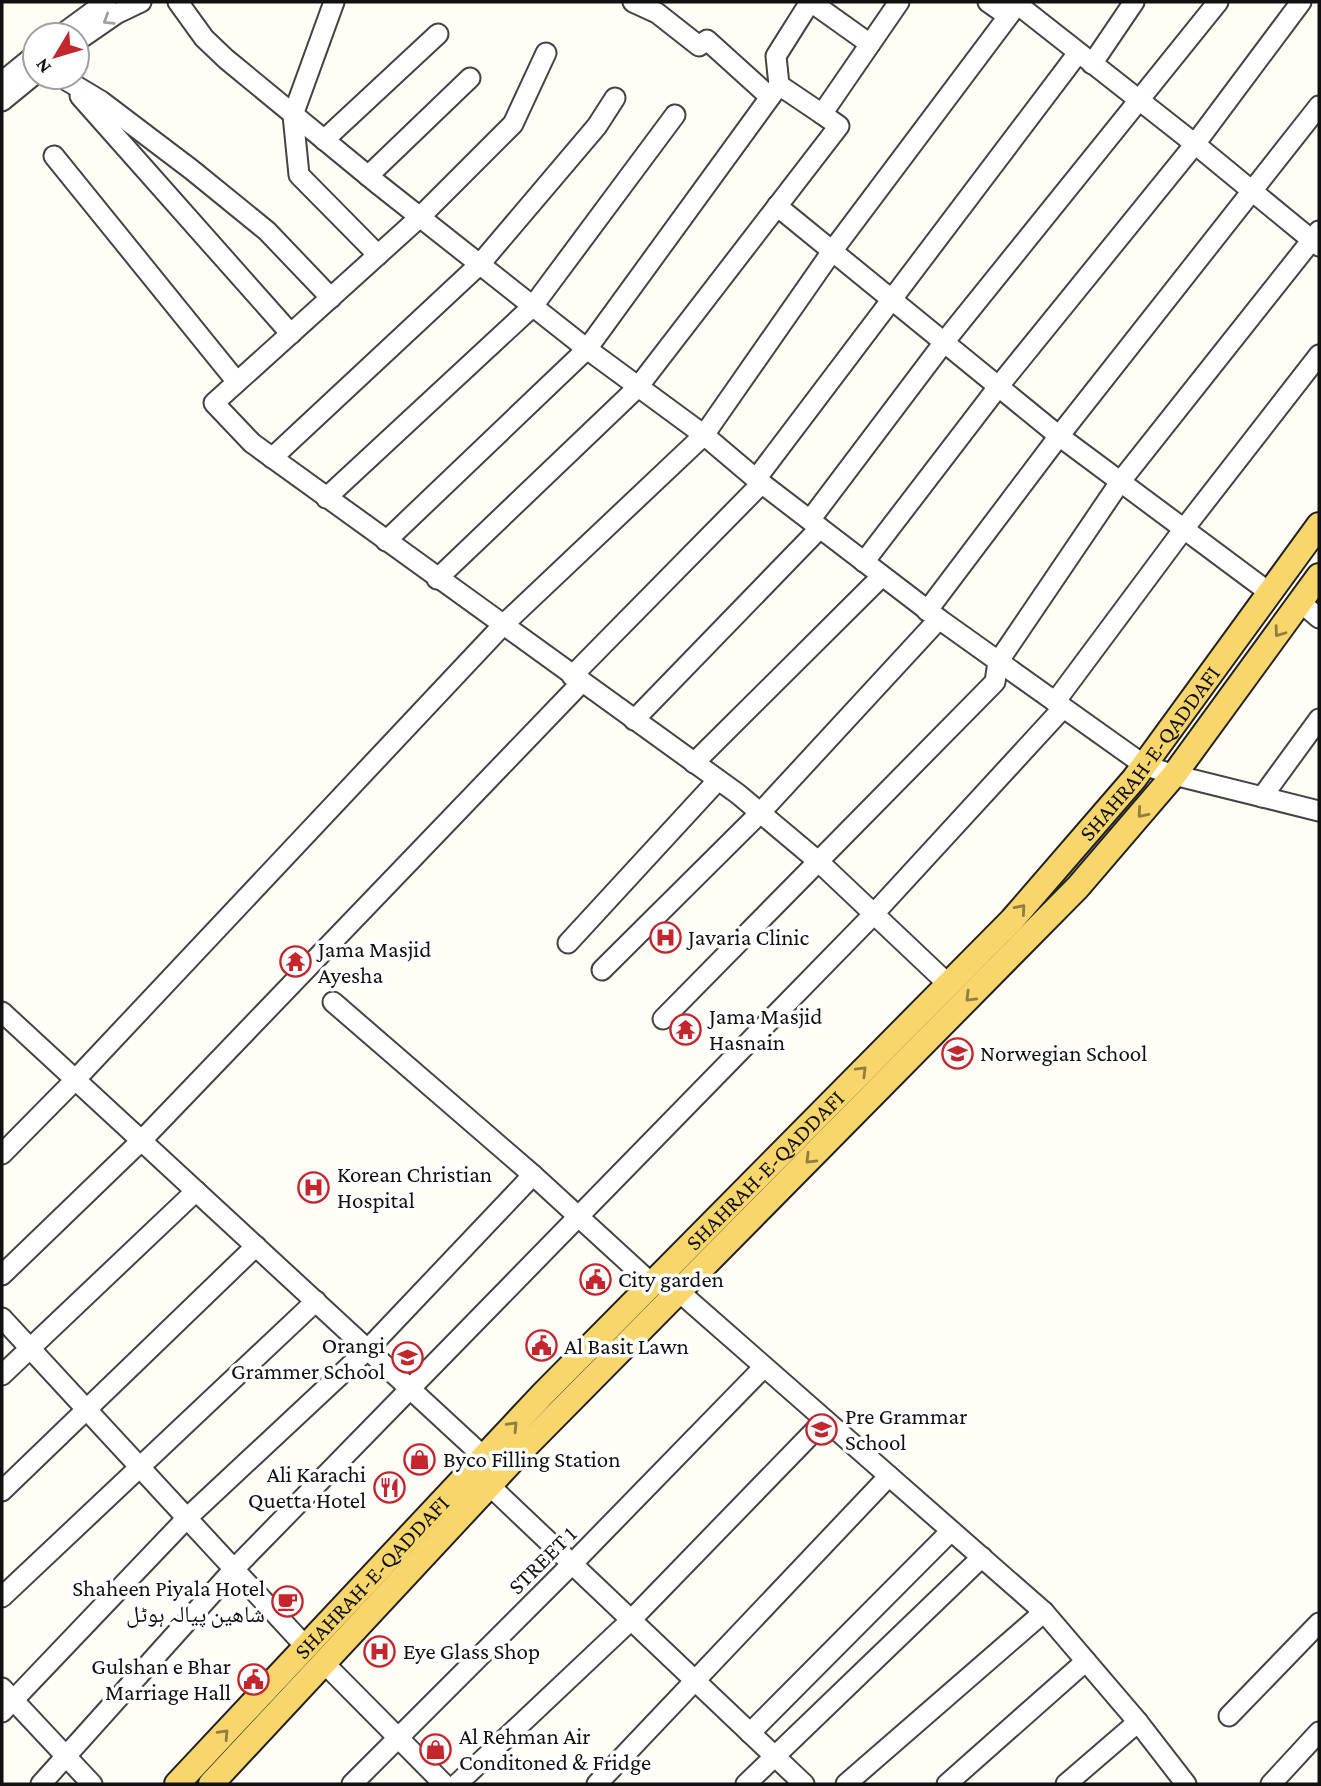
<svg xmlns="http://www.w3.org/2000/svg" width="1321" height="1786" font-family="'Crimson Pro','Noto Naskh Arabic',serif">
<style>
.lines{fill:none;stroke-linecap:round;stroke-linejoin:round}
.minor-casing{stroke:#444;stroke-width:23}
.major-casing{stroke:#222;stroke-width:28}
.minor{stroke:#fff;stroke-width:19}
.major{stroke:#f9d66b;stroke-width:24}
.oneway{stroke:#a0a0a0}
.oneway2{stroke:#917d42}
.labels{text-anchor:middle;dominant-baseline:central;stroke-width:7;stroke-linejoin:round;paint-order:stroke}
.street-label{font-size:23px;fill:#111;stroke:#fff}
.poi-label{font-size:23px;fill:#111;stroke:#fff;text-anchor:start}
</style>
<rect width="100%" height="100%" fill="#fffdf5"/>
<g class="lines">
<defs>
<g id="minor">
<polyline points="178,2 204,38 226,59 378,184 587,349 704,435 756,479 939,619 1144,765 1174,775 1319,811"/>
<polyline points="334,2 293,115 299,175 378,255"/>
<polyline points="633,2 657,13 699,46 707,40 770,97"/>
<polyline points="811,2 870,44"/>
<polyline points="988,2 1008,16"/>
<polyline points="1017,4 1195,144 1319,246"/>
<polyline points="61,35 106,2"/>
<polyline points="77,41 116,14 141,2"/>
<polyline points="546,53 513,124 420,217 214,403 252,443 738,794 819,862 948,984"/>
<polyline points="1092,64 1134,2"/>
<polyline points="66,80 101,101 192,170 267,231 331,298"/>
<polyline points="2,82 35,55"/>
<polyline points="779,85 776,56 810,2"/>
<polyline points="80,96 291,334"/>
<polyline points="2,101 35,74"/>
<polyline points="324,140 438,34"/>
<polyline points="54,156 237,382"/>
<polyline points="368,176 470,78"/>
<polyline points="777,206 1059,436 1270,593"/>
<polyline points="272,458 480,264 597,126 615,98"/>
<polyline points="756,479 1078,53"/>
<polyline points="326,498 533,306 675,115"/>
<polyline points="810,520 945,341 1218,2"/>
<polyline points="386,541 587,349 779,85 822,114"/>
<polyline points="864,562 998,387 1195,144 1301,2"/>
<polyline points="437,579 638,387 839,126 822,114 899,2"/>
<polyline points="1300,602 1319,618"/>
<polyline points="927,611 1059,436 1319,106"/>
<polyline points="572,676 762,483"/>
<polyline points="1055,702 1183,530 1319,355"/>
<polyline points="634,720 820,528"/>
<polyline points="694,763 882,576"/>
<polyline points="1262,797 1319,719"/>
<polyline points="568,943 718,780"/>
<polyline points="602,970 760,813 939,619"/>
<polyline points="333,1002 533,1175 651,1283"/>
<polyline points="2,1012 484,1457"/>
<polyline points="663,1019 995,682 998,662 1120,482 1319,231"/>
<polyline points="2,1154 75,1080 503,625 704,435 833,250 1019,2"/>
<polyline points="2,1275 142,1140 581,683"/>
<polyline points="668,1282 1044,1612 1138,1722 1186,1784"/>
<polyline points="2,1318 306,1647"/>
<polyline points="2,1375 196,1191"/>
<polyline points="489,1485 804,1784"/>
<polyline points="2,1491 256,1246"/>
<polyline points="2,1597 316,1301"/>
<polyline points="324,1663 444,1784"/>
<polyline points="2,1688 92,1784"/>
<polyline points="2,1712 187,1518 368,1349 533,1175"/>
<polyline points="1229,1716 1319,1623"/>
<polyline points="750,1733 951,1531"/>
<polyline points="41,1784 234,1569 870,918 1063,708"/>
<polyline points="352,1784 572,1564 764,1367"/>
<polyline points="457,1784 631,1620 825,1420"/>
<polyline points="597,1784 889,1476"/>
<polyline points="746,1784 982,1557"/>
<polyline points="846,1784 1044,1612"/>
<polyline points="947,1784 1086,1661"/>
<polyline points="1066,1784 1138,1722"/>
<polyline points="1271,1784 1319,1732"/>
</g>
<g id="major">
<path id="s1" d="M177,1784L543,1394L1012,920L1134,779L1319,525"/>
<polyline points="211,1784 525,1447 1078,887 1174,775 1319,576"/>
</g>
</defs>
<use href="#minor" class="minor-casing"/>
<use href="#major" class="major-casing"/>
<use href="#minor" class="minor"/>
<use href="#major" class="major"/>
</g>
<defs><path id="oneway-chevron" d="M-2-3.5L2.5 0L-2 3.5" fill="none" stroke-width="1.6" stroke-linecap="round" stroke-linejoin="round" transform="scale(1.75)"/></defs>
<use class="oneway" href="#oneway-chevron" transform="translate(108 20) rotate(148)"/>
<g class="oneway2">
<use href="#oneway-chevron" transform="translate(1279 632) rotate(126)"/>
<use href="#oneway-chevron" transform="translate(1142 813) rotate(131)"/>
<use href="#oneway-chevron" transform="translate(1021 909) rotate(-49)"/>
<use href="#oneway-chevron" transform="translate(970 997) rotate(135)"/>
<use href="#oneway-chevron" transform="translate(862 1071) rotate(-45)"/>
<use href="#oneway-chevron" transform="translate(810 1159) rotate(135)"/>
<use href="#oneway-chevron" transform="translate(513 1426) rotate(-47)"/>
<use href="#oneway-chevron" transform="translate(224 1734) rotate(-47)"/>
</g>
<defs>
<symbol id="hospital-ring" viewBox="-11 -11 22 22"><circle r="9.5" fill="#fff" stroke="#c4262e" stroke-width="1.5"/><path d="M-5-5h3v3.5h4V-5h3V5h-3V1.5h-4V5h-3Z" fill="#c4262e"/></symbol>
<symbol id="temple-ring" viewBox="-11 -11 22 22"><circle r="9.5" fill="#fff" stroke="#c4262e" stroke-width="1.5"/><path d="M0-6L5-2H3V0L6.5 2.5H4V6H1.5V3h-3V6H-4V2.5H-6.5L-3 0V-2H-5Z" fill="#c4262e"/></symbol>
<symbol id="school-ring" viewBox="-11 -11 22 22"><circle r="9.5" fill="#fff" stroke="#c4262e" stroke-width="1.5"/><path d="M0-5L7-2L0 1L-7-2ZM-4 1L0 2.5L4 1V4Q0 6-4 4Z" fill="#c4262e"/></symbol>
<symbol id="civic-ring" viewBox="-11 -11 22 22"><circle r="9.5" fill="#fff" stroke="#c4262e" stroke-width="1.5"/><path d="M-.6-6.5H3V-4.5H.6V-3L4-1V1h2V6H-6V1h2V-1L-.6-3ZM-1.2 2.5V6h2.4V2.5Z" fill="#c4262e"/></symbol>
<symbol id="shop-ring" viewBox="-11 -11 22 22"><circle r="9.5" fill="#fff" stroke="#c4262e" stroke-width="1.5"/><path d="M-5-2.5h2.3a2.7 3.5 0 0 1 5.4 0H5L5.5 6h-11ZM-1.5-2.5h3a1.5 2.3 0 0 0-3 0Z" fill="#c4262e"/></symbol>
<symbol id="restaurant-ring" viewBox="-11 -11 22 22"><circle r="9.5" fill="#fff" stroke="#c4262e" stroke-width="1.5"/><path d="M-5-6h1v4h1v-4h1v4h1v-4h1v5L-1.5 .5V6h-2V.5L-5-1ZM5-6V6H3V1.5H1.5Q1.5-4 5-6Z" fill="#c4262e"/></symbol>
<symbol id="cafe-ring" viewBox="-11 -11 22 22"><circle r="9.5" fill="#fff" stroke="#c4262e" stroke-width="1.5"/><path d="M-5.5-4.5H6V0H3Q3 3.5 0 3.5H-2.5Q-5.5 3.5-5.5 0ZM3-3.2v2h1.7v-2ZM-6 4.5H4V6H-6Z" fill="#c4262e"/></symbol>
</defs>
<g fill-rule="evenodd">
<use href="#hospital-ring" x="648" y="920" width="35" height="35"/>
<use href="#temple-ring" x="278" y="944" width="35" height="35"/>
<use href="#temple-ring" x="668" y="1012" width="35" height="35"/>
<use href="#school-ring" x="940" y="1036" width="35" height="35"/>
<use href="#hospital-ring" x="296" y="1170" width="35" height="35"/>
<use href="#civic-ring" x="578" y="1262" width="35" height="35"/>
<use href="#civic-ring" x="524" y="1328" width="35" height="35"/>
<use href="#school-ring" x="390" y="1340" width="35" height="35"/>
<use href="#school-ring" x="804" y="1412" width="35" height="35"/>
<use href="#shop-ring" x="402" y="1442" width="35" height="35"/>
<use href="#restaurant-ring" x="372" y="1470" width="35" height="35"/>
<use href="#cafe-ring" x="270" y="1584" width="35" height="35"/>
<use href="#hospital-ring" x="362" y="1634" width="35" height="35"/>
<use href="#civic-ring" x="236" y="1662" width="35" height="35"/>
<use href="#shop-ring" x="418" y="1732" width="35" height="35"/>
</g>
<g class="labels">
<g class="street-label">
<text stroke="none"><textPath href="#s1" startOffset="1418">SHAHRAH-E-QADDAFI</textPath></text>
<text stroke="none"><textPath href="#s1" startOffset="850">SHAHRAH-E-QADDAFI</textPath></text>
<text transform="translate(542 1560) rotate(-45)">STREET 1</text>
<text stroke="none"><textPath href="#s1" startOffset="284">SHAHRAH-E-QADDAFI</textPath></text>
</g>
<g class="poi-label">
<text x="688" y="937">Javaria Clinic</text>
<text x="318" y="949">Jama Masjid<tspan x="318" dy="26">Ayesha</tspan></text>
<text x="709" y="1016">Jama Masjid<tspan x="709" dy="26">Hasnain</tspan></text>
<text x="980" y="1053">Norwegian School</text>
<text x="337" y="1174">Korean Christian<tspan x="337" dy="26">Hospital</tspan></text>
<text x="618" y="1279">City garden</text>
<text x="385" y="1345" text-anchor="end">Orangi<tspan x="385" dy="26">Grammer School</tspan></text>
<text x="564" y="1346">Al Basit Lawn</text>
<text x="845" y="1416">Pre Grammar<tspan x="845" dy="26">School</tspan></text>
<text x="443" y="1459">Byco Filling Station</text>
<text x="366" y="1474" text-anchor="end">Ali Karachi<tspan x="366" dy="26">Quetta Hotel</tspan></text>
<text x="265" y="1588" text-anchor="end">Shaheen Piyala Hotel<tspan x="265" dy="26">شاھین پیالہ ہوٹل</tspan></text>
<text x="403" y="1651">Eye Glass Shop</text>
<text x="231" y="1666" text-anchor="end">Gulshan e Bhar<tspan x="231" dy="26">Marriage Hall</tspan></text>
<text x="459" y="1736">Al Rehman Air<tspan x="459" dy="26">Conditoned &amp; Fridge</tspan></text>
</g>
</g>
<rect width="1321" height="1786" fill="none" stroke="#111111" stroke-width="7"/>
<g transform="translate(56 56) rotate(232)"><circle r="33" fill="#ffffff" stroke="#a0a0a0" stroke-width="2"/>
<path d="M0-5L12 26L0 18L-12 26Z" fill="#c4262e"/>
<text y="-10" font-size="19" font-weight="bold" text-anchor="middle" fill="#111111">N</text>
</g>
</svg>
